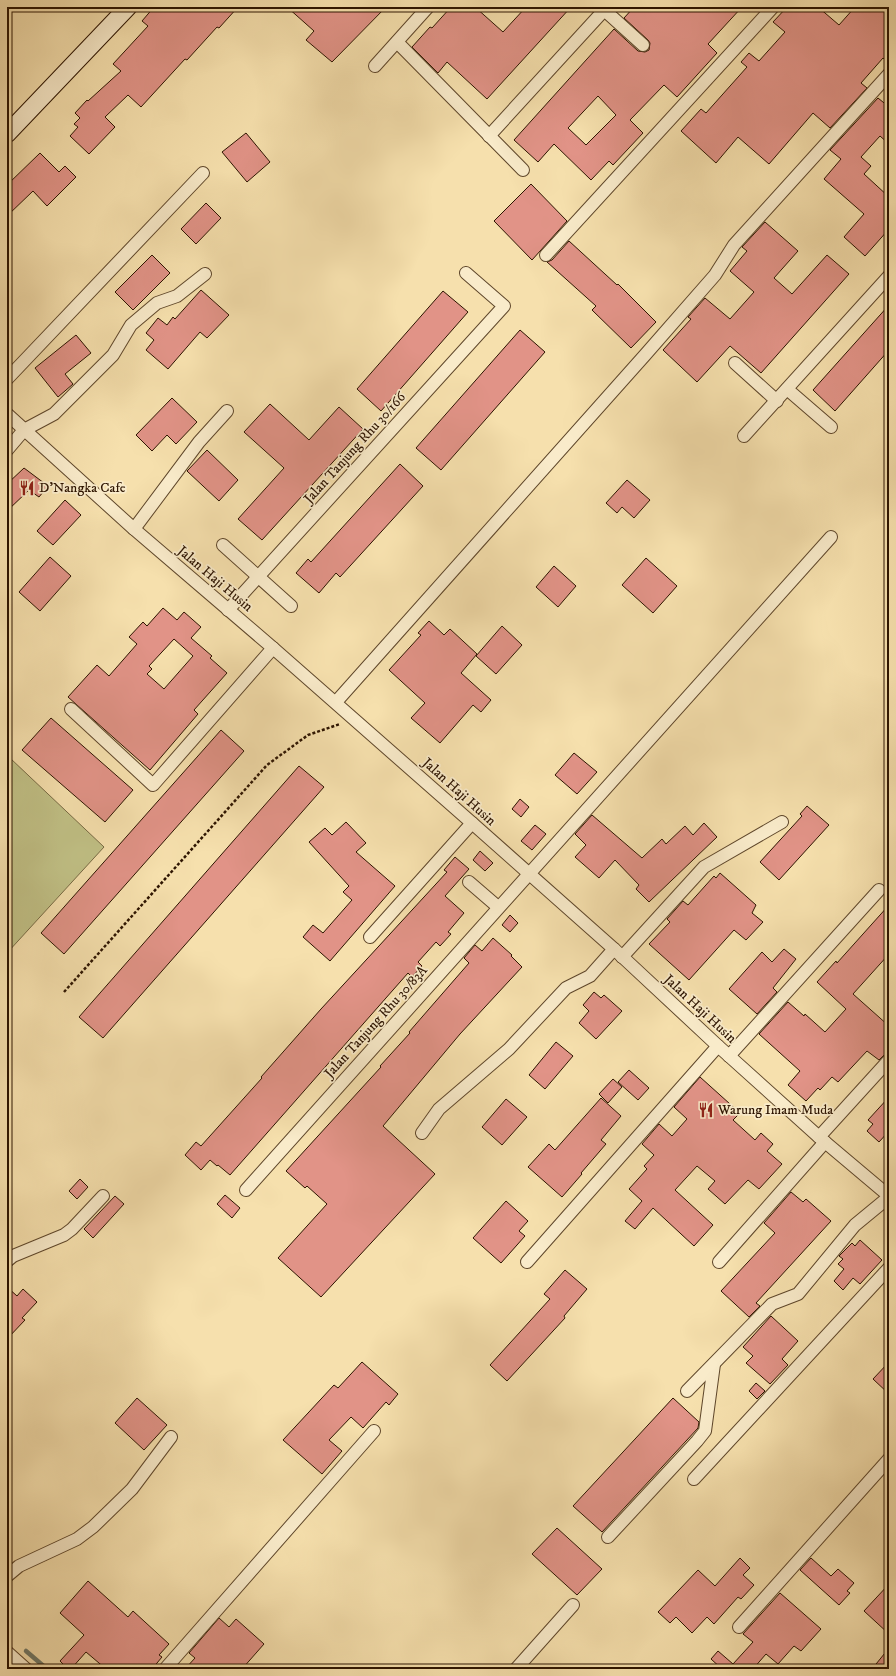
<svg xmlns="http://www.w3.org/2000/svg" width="896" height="1676" font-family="'IM FELL DW Pica',serif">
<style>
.green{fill:#c1c186;stroke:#776a43}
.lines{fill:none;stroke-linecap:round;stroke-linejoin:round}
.stream{stroke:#707968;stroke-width:4.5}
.building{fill:#e19387;stroke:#2d1400;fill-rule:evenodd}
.street-casing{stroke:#5f472b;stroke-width:14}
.secondary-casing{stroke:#2d1400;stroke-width:19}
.path{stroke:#2d1400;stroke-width:2.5;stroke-dasharray:3 2;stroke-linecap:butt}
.street{stroke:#f9ebca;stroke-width:12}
.secondary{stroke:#f9ebca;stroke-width:17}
.labels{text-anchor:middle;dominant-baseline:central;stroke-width:3.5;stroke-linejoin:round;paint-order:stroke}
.street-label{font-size:14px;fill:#2d1400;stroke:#f9ebca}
.poi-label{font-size:14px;fill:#2d1400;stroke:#f9ebca;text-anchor:start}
</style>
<rect width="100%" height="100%" fill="#f6e0ad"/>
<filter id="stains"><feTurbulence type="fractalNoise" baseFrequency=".005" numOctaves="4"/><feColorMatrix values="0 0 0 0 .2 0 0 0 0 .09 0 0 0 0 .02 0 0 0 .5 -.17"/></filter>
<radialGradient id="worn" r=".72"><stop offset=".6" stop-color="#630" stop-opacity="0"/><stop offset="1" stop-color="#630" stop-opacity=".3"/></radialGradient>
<polygon class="green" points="10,758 104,847 7,953 7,761"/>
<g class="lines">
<g class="stream">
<polyline points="7,1634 8,1635"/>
<polyline points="26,1651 47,1669"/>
</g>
</g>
<g class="building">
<polygon points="154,7 238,7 219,28 217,27 187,60 185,59 141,107 128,95 105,117 115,127 89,154 70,136 78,127 74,124 80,118 75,113 87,100 88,101 121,71 113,64 148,26 142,21"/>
<polygon points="287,7 386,7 332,62 306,40 314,31"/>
<polygon points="451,7 475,7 503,32 526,7 571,7 487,99 447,62 438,73 412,47 430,27 432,28"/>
<path d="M634,7H742L708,44L717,53L677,97L664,85L630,120L643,133L613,165L609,161L591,180L554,144L538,162L514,140L614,29L638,51L645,52L649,50L650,43L648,40L624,18ZM598,96L616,115L586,145L568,128Z"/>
<polygon points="787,7 818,7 839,25 855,7 889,7 889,63 883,58 861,83 867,88 830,128 813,113 769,164 738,137 716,163 681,131 701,109 706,113 747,67 741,62 749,53 759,61 785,32 773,22"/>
<polygon points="878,98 889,107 889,144 880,136 861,157 871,166 864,174 889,197 889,229 865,256 844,237 864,214 824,179 841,159 830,150"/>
<polygon points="246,133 270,162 247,182 222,152"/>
<polygon points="40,153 59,172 65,166 76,177 47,206 33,191 7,216 7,185"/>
<polygon points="531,184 567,221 532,260 494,221"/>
<polygon points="206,203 221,218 196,244 181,229"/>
<polygon points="765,222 798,251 774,278 792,294 827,255 849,274 761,373 730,346 697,382 663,350 691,319 688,317 705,298 730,319 754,292 730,271 747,251 742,247"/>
<polygon points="569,241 617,285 618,284 656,322 631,348 592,310 596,306 547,262 552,260"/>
<polygon points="152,255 170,273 133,310 115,292"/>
<polygon points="201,290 229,315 207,338 200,332 168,369 146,350 154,340 146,333 158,318 167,325 173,317 175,319"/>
<polygon points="443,291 468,312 381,411 357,389"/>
<polygon points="889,305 889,350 835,411 813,390"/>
<polygon points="520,330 545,352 441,470 416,448"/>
<polygon points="76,335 91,353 65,374 73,384 58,397 35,368"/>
<polygon points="172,398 197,422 176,444 167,435 152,451 136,435"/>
<polygon points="270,404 309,440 339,407 363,429 262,540 238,519 284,468 244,432"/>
<polygon points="207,450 238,480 219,501 187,471"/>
<polygon points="400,464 423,486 340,577 336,573 319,593 296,573 308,559 311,562"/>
<polygon points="24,468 48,486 39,497 29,490 7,511 7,484"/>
<polygon points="627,480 650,500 634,518 622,507 617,513 606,503"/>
<polygon points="65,500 81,515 53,545 37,531"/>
<polygon points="50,557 71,576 40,611 19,592"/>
<polygon points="646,558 677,586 653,613 622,585"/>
<polygon points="554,566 576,586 558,607 536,587"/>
<path d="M163,608L177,620L184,612L201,627L191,638L212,656L210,658L227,673L194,710L198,714L150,770L68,697L97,665L109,676L137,644L129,637L143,622L147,626ZM174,639L193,656L164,689L147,674L152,669L149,666Z"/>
<polygon points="429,621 444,635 450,629 477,654 461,673 491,700 481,712 473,705 440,743 411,718 425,703 389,670 421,635 418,633"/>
<polygon points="502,626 522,645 496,674 476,656"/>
<polygon points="51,718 133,790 105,822 22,750"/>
<polygon points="221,730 244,751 64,954 41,933"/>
<polygon points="574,753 597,772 577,794 555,775"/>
<polygon points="299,766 324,787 103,1038 79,1017"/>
<polygon points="520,799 529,807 521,817 512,809"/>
<polygon points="807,806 829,825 779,880 760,862 802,816 800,814"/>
<polygon points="592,815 642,858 662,839 666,844 685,826 693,835 704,823 717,837 649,902 636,889 639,885 615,860 599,878 575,857 586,845 575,834"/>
<polygon points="346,822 366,843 356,852 395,886 330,961 303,937 313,925 323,933 352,900 343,892 349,886 309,842 325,828 332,835"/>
<polygon points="535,825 546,834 532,850 521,841"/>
<polygon points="480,851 493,863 485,871 473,860"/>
<polygon points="455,857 469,869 445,896 464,913 448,932 451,934 440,946 436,942 418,962 422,966 412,977 408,973 230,1175 218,1165 217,1166 210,1160 201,1170 185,1155 196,1142 201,1146 262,1078 261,1077 321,1009 447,872 444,870"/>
<polygon points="720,873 756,905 752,913 763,922 746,940 734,930 689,980 649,944 670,922 667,919 683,901 688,905 714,876 716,878"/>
<polygon points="889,905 889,954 853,994 889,1026 889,1053 884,1055 879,1060 867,1051 838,1082 832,1077 820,1090 818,1088 806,1101 788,1085 800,1071 759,1034 788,1002 804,1016 805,1014 825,1032 846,1009 817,982 836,961 837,963"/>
<polygon points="510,915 518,923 510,932 502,925"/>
<polygon points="493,938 512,955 511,956 522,967 460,1034 383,1126 435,1174 321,1297 278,1258 327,1204 307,1186 305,1188 286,1171 381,1067 380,1066 410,1033 409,1032 469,963 464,958 475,945 482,951"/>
<polygon points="784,949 796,959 773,988 777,992 757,1014 729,989 762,952 772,962"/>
<polygon points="594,992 601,998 604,995 622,1011 596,1039 579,1023 589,1011 583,1005"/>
<polygon points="556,1042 573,1056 545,1089 529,1075"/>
<polygon points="629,1070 649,1088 638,1100 618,1082"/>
<polygon points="700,1077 740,1113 733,1120 755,1140 761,1133 773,1144 767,1151 782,1164 759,1189 748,1180 725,1204 708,1189 715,1181 697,1166 675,1190 713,1225 694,1246 653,1208 635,1229 625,1221 642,1201 629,1189 647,1169 644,1166 654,1155 642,1144 659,1124 672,1136 687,1119 674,1107"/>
<polygon points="613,1079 622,1087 608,1103 599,1094"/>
<polygon points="889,1097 889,1131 879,1142 867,1131 873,1124 868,1120"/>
<polygon points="601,1098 621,1116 601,1140 606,1144 581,1173 582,1174 562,1197 528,1167 549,1144 555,1150"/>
<polygon points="506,1099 527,1117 502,1145 482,1127"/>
<polygon points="80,1179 88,1187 77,1199 69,1191"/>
<polygon points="791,1192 803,1202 806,1199 831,1221 756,1303 760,1306 749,1317 721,1291 775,1233 764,1223"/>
<polygon points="225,1195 240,1208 232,1218 217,1204"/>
<polygon points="115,1196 124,1204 93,1238 84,1229"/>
<polygon points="506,1201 528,1221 519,1231 525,1236 501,1263 473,1238"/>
<polygon points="860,1240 882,1260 860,1284 853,1278 843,1290 834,1281 844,1269 838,1264 843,1259 839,1256 852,1243 855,1246"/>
<polygon points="565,1270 587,1289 564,1316 565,1318 507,1381 490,1365 550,1299 544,1294"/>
<polygon points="7,1287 17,1296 23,1289 37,1302 22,1318 25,1320 7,1339"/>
<polygon points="771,1316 798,1341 782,1359 788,1365 770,1384 746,1363 753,1356 743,1347"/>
<polygon points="362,1362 398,1394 389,1405 386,1402 363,1428 351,1417 329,1440 342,1451 322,1474 283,1440 334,1385 338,1388"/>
<polygon points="889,1362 889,1394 873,1379"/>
<polygon points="756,1383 765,1391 757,1399 749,1391"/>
<polygon points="137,1398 167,1425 144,1450 115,1423"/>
<polygon points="673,1398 699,1422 698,1428 602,1532 573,1506"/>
<polygon points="557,1528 602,1569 577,1595 532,1554"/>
<polygon points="740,1558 750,1568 743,1575 754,1585 741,1599 738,1597 714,1624 707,1617 692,1633 676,1617 670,1623 658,1612 698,1570 715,1586"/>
<polygon points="811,1558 831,1576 838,1569 854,1583 847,1591 850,1593 839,1605 800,1570"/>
<polygon points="88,1581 128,1617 133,1611 169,1644 159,1655 162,1657 152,1669 106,1669 86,1652 71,1669 68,1669 60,1661 84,1635 60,1613"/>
<polygon points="889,1584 889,1634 864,1611"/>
<polygon points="780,1593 821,1629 801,1651 794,1646 778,1664 766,1654 753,1669 722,1669 711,1659 718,1651 733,1664 753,1642 743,1634"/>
<polygon points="219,1618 229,1627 236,1619 264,1644 242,1669 185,1669 195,1658 189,1653"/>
<polygon points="889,1648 889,1669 872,1669"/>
</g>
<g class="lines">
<defs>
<g id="street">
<polyline points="601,7 643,45"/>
<polyline points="397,42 523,170"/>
<polyline points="375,66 428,7"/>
<polyline points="489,136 607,7"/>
<polyline points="546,255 773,7"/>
<polyline points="735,363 777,401"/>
<polyline points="7,379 203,173"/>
<polyline points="787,389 831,427"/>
<polyline points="7,414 134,529 273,648 472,823 614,949 718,1046 819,1137 889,1196"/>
<polyline points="744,436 889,276"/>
<polyline points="7,450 24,430 54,414 113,355 131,325 157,303 177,296 205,274"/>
<polyline points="134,529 199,442 227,411"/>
<polyline points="223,545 291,606"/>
<polyline points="228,610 504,306 466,273"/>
<polyline points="336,702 645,355 715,275 734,245 889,74"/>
<polyline points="71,709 153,785 273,648"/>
<polyline points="469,882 498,907"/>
<polyline points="370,937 472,823"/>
<polyline points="622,957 704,867 782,822"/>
<polyline points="729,1056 879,890"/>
<polyline points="422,1133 439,1109 509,1049 566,988 590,976 614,949"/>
<polyline points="819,1137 889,1060"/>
<polyline points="246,1190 831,537"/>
<polyline points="7,1261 13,1256 64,1235 72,1229 103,1196"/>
<polyline points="527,1262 718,1046"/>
<polyline points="719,1262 825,1142"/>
<polyline points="687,1391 772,1304 798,1294 855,1225 889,1197"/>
<polyline points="694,1479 889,1268"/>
<polyline points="608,1537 697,1441 705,1431 714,1364"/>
<polyline points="7,1576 19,1566 77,1539 93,1527 132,1489 171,1437"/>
<polyline points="739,1627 889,1459"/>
<polyline points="7,1652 26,1669"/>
<polyline points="165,1669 374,1431"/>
<polyline points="516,1669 573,1605"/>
</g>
<polyline id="secondary" points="7,134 128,7"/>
</defs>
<use href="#street" class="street-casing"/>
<use href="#secondary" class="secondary-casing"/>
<polyline class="path" points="64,992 267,765 308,735 340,724"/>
<use href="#street" class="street"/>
<use href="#secondary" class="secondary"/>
</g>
<defs>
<symbol id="restaurant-bare" viewBox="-9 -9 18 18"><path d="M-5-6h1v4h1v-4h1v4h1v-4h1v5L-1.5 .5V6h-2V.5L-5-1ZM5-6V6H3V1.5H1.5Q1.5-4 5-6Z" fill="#8f2418" stroke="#f9ebca" stroke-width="2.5" paint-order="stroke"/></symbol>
</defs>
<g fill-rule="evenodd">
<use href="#restaurant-bare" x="16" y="477" width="22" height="22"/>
<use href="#restaurant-bare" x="695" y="1099" width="22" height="22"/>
</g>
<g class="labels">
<g class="street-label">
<text transform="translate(355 448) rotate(-48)">Jalan Tanjung Rhu 30/166</text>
<text transform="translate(215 579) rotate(40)">Jalan Haji Husin</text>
<text transform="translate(459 792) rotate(42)">Jalan Haji Husin</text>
<text transform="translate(700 1009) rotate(43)">Jalan Haji Husin</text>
<text transform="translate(376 1022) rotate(-48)">Jalan Tanjung Rhu 30/83A</text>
</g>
<g class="poi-label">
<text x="39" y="488">D'Nangka Cafe</text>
<text x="718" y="1110">Warung Imam Muda</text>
</g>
</g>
<rect width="896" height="1676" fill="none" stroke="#f6e0ad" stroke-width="24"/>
<rect x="8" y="8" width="880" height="1660" fill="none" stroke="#2d1400" stroke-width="2"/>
<rect x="12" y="12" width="872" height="1652" fill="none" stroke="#2d1400"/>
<rect width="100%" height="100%" filter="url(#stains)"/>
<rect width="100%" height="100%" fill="url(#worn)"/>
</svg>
